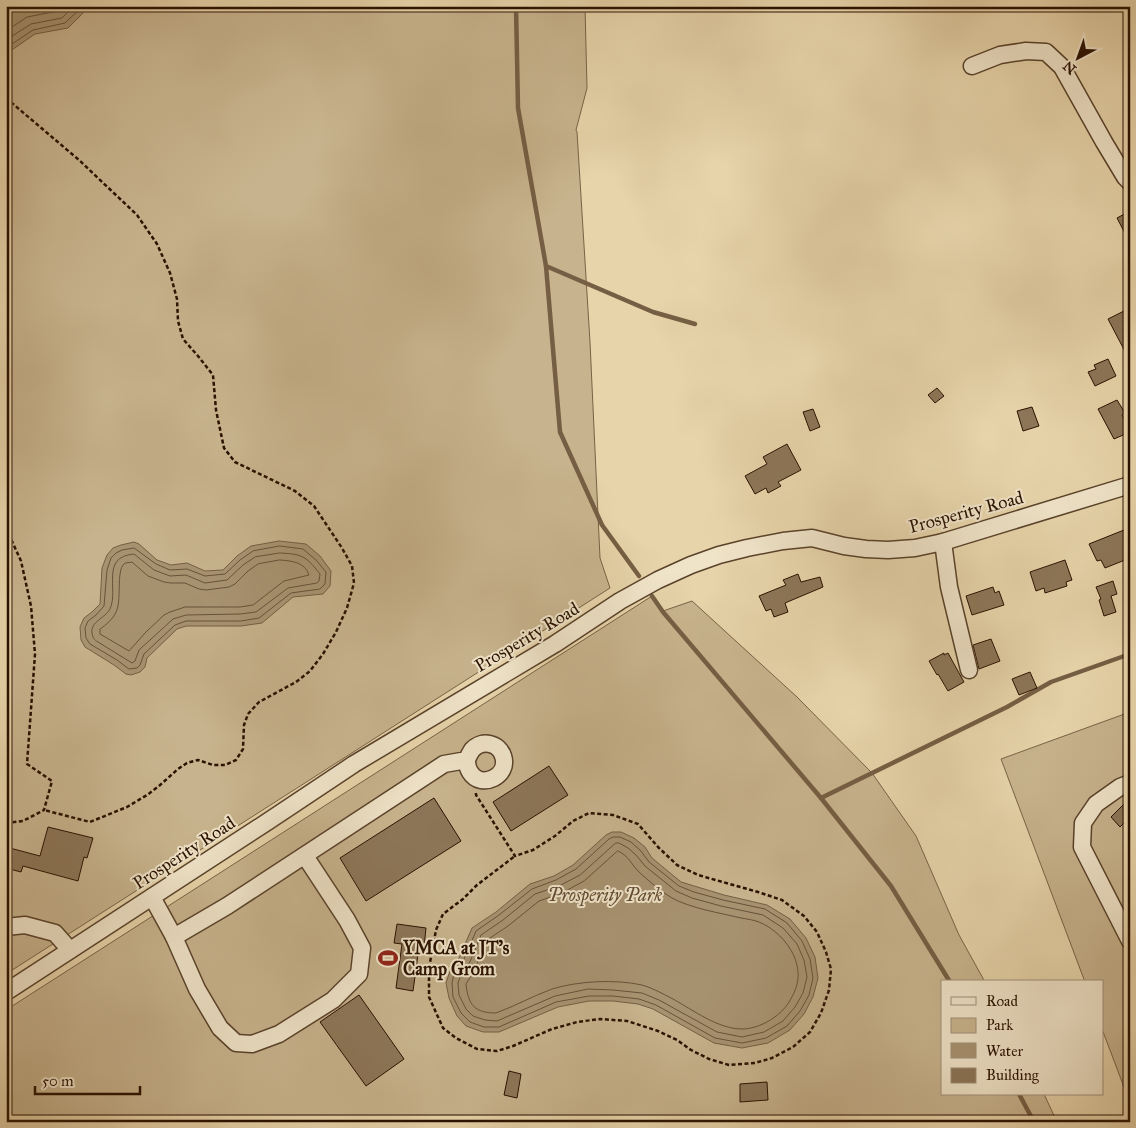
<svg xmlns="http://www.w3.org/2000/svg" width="1136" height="1128" font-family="'IM FELL Great Primer',serif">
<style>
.green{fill:#c7b38d;stroke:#786246}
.water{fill:#a79270;stroke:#755e43}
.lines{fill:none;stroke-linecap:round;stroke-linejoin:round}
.shore{stroke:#685238;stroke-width:1}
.stream{stroke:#755e43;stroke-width:4.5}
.building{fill:#8c7658;stroke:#2a1100}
.minor-casing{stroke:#59422a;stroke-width:19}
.path{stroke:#2a1100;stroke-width:2.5;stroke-dasharray:4 2.5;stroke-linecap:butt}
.minor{stroke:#efe3c8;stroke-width:16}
.labels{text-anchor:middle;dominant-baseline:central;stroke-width:4;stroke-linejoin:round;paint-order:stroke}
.street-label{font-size:18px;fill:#2a1100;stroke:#efe3c8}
.park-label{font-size:18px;font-style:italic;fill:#614a31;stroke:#efe3c8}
.poi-label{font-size:18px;font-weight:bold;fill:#2a1100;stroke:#efe3c8;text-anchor:start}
</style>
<rect width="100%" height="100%" fill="#e7d4aa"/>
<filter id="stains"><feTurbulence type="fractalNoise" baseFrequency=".004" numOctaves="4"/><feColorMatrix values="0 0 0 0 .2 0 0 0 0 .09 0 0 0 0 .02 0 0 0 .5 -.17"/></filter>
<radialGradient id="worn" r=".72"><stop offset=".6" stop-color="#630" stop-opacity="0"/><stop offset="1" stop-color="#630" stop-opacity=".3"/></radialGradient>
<g class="green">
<polygon points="6,6 585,6 587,88 576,130 577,132 590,342 600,558 610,588 6,974"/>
<polygon points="652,596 663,611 692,601 797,697 872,773 916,836 959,935 985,982 942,982 942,1094 1044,1094 1057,1122 6,1122 6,1010"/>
<polygon points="1130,712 1130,1103 1102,1029 1102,982 1085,982 1001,759"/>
</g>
<g class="water">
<polygon points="6,6 90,6 68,28 35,34 6,54"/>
<polygon points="279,541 306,544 320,556 331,571 330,586 323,594 293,597 262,623 241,626 186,626 177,629 147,658 145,667 140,672 131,675 126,674 114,665 85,647 81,640 80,627 84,618 92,612 100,604 102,568 107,555 113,548 121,545 134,542 139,544 157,560 171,565 187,563 205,571 223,570 237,556 251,546"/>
<polygon points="612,832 621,832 634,838 645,847 652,858 681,882 724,895 767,905 790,919 806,938 815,957 818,978 813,997 804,1014 790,1030 768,1043 742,1048 714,1043 653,1009 638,1004 613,1001 589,1001 558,1007 499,1032 483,1032 466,1026 457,1016 449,998 446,983 450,971 456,965 472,928 496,912 530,884 554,876 573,865 606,835"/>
</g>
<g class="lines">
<g class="shore">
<polyline points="6,31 27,17 58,11 64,6"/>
<polyline points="6,40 31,24 62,18 74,6"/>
<polyline points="6,48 33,30 65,23 83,6"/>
<polygon points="280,546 303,549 316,560 326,572 325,584 320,589 291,593 259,618 241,621 186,621 175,625 144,654 140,665 137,668 129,669 117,660 90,644 86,638 85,628 88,621 96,615 104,606 107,570 111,558 116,553 122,550 134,548 156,564 170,570 187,569 205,576 225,574 240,560 253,551"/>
<path d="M280,553C302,554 306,556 320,574L319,581L317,583L288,588L256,612L240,614L186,615L173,619L139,650L135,661L132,663L98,642C94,640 93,638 92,633C90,622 105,618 110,609C119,589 100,557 134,554L154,570L170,576L186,575L205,583L227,580L243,565L255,557Z"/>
<path d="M280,560C292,561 305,562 309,575L284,581L253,605L240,607H185L170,612L164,615L146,632L129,651L100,634V629C106,625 113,619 116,612C122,601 116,571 124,564C126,562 130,563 132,562L148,576L164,582L171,583H185L199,589L206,590L229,587L235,584L248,571L258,564Z"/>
<polygon points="614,837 620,837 631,842 641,851 649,862 679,886 694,892 723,900 765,909 787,923 802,941 810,959 813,978 809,995 800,1011 787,1026 766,1038 742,1043 715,1038 656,1005 639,999 613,996 589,996 556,1002 499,1027 484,1027 470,1022 461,1013 453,997 452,983 454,974 461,966 476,931 499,915 532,889 556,880 576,869 609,839"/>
<polygon points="616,843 619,843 628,848 636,855 645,866 676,891 692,898 721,906 763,915 783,928 797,944 804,960 807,977 803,993 795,1007 783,1021 764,1032 742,1037 717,1032 659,1000 642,993 613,990 588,989 555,996 497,1021 485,1020 473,1016 466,1009 459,995 458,983 460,977 467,969 481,935 503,920 535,894 559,886 580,875"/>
<path d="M618,851C629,856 631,864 639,872C649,881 660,891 672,898C690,908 720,913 741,918C747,919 754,920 759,922C774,928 787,941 794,956C801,973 799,986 789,1002C780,1017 759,1029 742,1029C718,1029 693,1010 673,999C663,994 653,988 642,985C615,979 578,981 552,989C533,996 515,1006 496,1013C475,1013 468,1005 466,984L473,973L487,940L508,926L539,901L562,893L584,881Z"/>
</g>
<g class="stream">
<polyline points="516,6 518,108 546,266 560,432 602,525 639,576"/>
<polyline points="546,266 653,312 695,324"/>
<polyline points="652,596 663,612 821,798 891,886 950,982"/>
<polyline points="821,798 1007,707 1051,682 1130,654"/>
<polyline points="1019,1094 1034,1122"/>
</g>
</g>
<g class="building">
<polygon points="1130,211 1130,243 1117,218"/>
<polygon points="1130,308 1130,361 1108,319"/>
<polygon points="1108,359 1116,376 1095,386 1088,372 1096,369 1094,365"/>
<polygon points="937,388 944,396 935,403 928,395"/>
<polygon points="1117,400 1125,413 1122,415 1130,430 1130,432 1114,439 1098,409"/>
<polygon points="1032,407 1039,426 1023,431 1017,411"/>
<polygon points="813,409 820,427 810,431 803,412"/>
<polygon points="787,444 801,470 778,482 781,486 768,493 766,488 755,494 745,476 767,464 763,457"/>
<polygon points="1124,530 1130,543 1130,558 1105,568 1101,560 1097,561 1089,544"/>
<polygon points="1065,560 1072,580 1066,582 1067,586 1045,593 1044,588 1036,591 1030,572"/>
<polygon points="798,574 801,582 820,577 823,587 785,603 788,612 774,617 771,609 766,611 759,596 786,585 783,580"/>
<polygon points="1113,581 1117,594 1111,596 1116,612 1104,616 1099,600 1101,599 1096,587"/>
<polygon points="993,587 995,593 999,591 1004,605 972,615 966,596"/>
<polygon points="991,639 1000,661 979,669 973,645"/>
<polygon points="944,653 944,655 948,653 964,682 948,691 938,674 937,675 929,661"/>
<polygon points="1030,672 1037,688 1019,695 1012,679"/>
<polygon points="549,766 568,795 511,831 493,802"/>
<polygon points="434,798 461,841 366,901 340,858"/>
<polygon points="1130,798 1130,817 1120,827 1111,817"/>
<polygon points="48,827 93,838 87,858 84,857 78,881 23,866 21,872 6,868 6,847 40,856"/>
<polygon points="397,924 426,928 424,947 419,947 413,991 396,988 402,944 394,943"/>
<polygon points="359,995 404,1059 366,1086 320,1022"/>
<polygon points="509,1071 521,1074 517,1098 504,1095"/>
<polygon points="767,1082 768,1100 740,1102 740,1084"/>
</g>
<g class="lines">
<defs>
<g id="minor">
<polyline points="972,66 1000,55 1026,51 1046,52 1062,67 1104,142 1125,177 1130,182"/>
<polyline points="943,542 949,587 969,670"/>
<polyline points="1130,783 1120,787 1096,804 1083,823 1082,847 1130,941"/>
<path d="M152,897L174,937L227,906L444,764L467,760C467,764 468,769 470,772C481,790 510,776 503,756C499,743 482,739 472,750C470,753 468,757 467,760"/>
<polyline points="6,927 25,925 55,933 70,950"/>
<polyline points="174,937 197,989 220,1028 236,1043 252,1044 279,1034 333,1000 359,974 362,948 347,920 305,856"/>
<polyline points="6,992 267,822 354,764 555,644 620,601 658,580 691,565 719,555 747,548 783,541 812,538 844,546 866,549 888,550 915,548 943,542 1130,485"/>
</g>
</defs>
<use href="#minor" class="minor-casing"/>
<g class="path">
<polyline points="6,98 79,160 137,215 157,244 170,273 177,299 178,321 183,339 198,356 213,375 216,410 224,448 235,462 295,491 314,506 342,548 352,566 354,583 347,608 336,632 323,654 310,671 296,682 259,702 248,714 244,725 243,749 236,760 225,765 213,765 198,760 187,763 178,769 159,786 147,795 127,807 90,822 44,810"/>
<polyline points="6,528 21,561 31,606 35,654 27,764 52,781 44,810 23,821 6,823"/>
<polyline points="476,793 476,795 515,856 533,850 555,836 573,821 589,813 613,815 638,824 658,847 677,865 698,875 758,892 782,900 804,916 817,932 826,952 831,969 829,990 821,1013 810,1032 793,1047 772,1058 755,1063 729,1065 709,1059 691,1050 677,1040 658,1031 627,1021 600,1019 577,1022 552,1029 513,1046 497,1051 477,1049 456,1038 443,1028 429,997 429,968 436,930 443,914 463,899 477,885 515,856"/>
</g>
<use href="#minor" class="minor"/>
</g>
<defs>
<symbol id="stadium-bare" viewBox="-9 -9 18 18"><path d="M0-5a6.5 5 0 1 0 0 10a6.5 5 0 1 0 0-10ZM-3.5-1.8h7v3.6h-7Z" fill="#8f2418" stroke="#efe3c8" stroke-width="2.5" paint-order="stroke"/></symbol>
</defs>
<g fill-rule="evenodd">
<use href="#stadium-bare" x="374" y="944" width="28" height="28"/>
</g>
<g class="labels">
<g class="street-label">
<text transform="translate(966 512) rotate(-15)">Prosperity Road</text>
<text transform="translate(527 637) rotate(-31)">Prosperity Road</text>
<text transform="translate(184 853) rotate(-33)">Prosperity Road</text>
</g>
<g class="park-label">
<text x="605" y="895">Prosperity Park</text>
</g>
<g class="poi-label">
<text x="403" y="948">YMCA at JT's<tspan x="403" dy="21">Camp Grom</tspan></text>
</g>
</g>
<rect width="1136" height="1128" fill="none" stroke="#e7d4aa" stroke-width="25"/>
<rect x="8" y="8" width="1121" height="1113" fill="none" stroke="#2a1100" stroke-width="2.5"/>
<rect x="12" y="12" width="1111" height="1103" fill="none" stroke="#2a1100"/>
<rect x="941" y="980" width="162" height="115" fill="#efe3c8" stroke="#a08f78"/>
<rect x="951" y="997" width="25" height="8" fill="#efe3c8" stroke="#a08f78"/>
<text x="986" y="1006" font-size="15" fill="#2a1100">Road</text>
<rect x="951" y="1018" width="25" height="15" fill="#c7b38d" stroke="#a08f78"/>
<text x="986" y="1030" font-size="15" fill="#2a1100">Park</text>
<rect x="951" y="1043" width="25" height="15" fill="#a79270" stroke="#a08f78"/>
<text x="986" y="1056" font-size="15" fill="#2a1100">Water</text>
<rect x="951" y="1068" width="25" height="15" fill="#8c7658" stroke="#a08f78"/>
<text x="986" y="1080" font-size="15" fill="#2a1100">Building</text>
<g transform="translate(1078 58) rotate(221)" stroke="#efe3c8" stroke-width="4" paint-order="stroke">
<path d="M0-4L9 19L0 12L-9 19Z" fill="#2a1100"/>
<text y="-8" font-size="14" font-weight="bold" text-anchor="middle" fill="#2a1100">N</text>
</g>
<path d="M35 1086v8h105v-8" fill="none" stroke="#2a1100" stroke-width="2.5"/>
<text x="42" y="1086" font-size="15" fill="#2a1100" stroke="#efe3c8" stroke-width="4" paint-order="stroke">50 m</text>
<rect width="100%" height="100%" filter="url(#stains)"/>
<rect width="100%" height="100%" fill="url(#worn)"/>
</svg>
